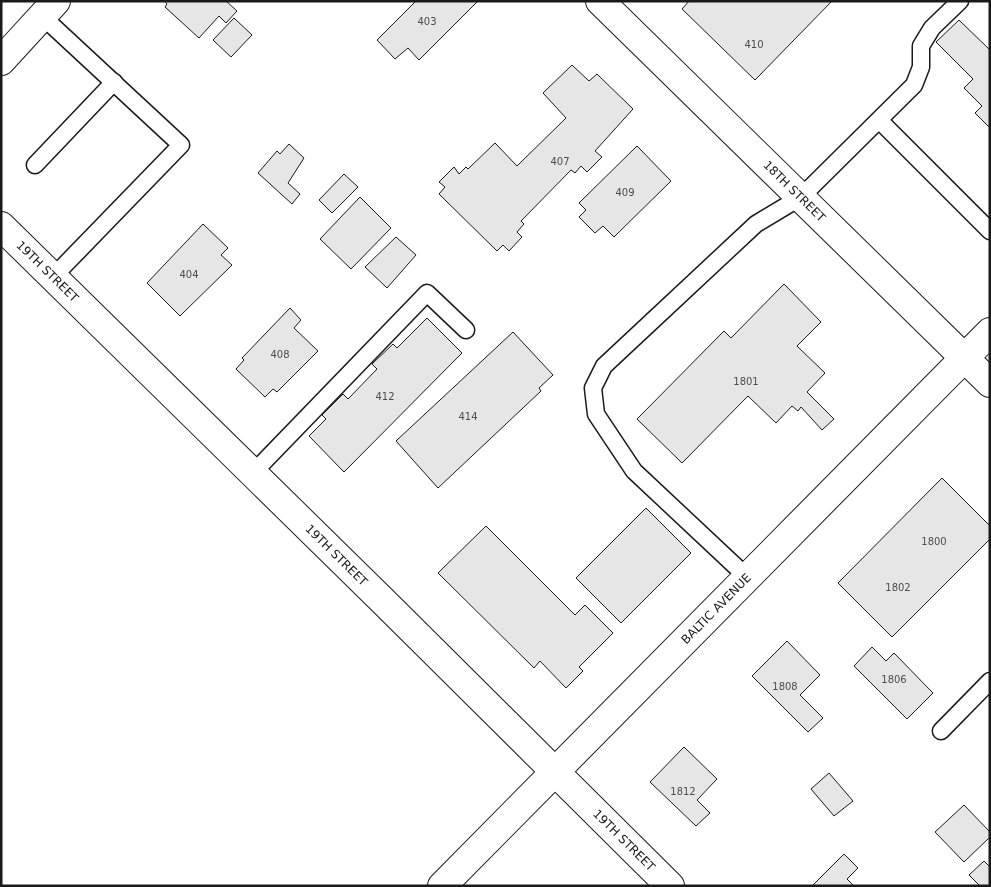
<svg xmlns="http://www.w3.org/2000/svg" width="991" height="887" font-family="'DejaVu Sans',sans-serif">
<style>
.building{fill:#e6e6e6;stroke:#1a1a1a}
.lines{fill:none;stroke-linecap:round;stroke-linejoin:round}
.service-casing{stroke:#1a1a1a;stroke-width:19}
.minor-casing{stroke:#1a1a1a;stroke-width:30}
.tertiary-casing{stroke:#1a1a1a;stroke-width:30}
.service{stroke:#fff;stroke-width:16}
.minor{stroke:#fff;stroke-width:28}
.tertiary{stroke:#fff;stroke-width:28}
.labels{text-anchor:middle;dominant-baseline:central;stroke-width:4;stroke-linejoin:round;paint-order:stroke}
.number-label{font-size:10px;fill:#4d4d4d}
.street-label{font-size:12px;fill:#1a1a1a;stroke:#fff}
</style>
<rect width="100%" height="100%" fill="#fff"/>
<g class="building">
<polygon points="164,1 226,1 237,11 226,23 219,16 199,38 165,7 167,4"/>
<polygon points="416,1 478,1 419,60 408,48 395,59 377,40"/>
<polygon points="689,1 832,1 755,80 682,9"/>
<polygon points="234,18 252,35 231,57 213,40"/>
<polygon points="959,20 990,50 990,128 975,113 982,106 964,88 973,79 936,42"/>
<polygon points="572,65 589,81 597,74 633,109 595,151 602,157 587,172 581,166 575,173 571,170 521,221 524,224 517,232 522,237 509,251 503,245 497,251 439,194 445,187 439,182 454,167 459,174 466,167 468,169 495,143 517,166 566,118 543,93"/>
<polygon points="289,144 304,158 288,183 300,194 292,204 258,173 277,151 280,154"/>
<polygon points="637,146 671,181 614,237 603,226 595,233 579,217 586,210 579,203"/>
<polygon points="344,174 358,187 332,213 319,200"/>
<polygon points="360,197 391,228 351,269 320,239"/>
<polygon points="203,224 228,248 221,255 232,265 180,316 147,283"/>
<polygon points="396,237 416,255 387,288 365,267"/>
<polygon points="784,284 821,322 797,346 825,373 807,392 834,419 822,430 801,407 798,411 792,406 776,423 748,396 682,463 637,419 724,331 731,338"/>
<polygon points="290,308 301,320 294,328 318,351 277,392 273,389 265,397 236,369 244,360 242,358"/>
<polygon points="427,318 462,353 344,472 309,436 326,419 322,415 343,394 348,399 377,369 372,364 393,344 397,348"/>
<polygon points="513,332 553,375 539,388 541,391 438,488 396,441"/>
<polygon points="942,478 990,526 990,539 892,637 838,583"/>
<polygon points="646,508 691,553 621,623 576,578"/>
<polygon points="486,526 575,615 585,605 613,633 579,667 583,671 566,688 540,661 534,668 438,573"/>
<polygon points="787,641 820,675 800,695 823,718 808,732 752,676"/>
<polygon points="872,647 886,661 894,653 933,693 907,719 854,666"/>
<polygon points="684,747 717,779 697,800 710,813 696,826 650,782"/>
<polygon points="829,773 853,801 834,816 811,789"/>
<polygon points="964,805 990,832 990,837 964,862 935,832"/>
<polygon points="844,854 858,868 847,879 854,886 812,886"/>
<polygon points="984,861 990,867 990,886 980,886 969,875"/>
</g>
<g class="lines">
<defs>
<g id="service">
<polyline points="42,16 181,145 53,277"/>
<polyline points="879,120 990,231"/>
<polyline points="35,165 114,82"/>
<polyline points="253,473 427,293 466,330"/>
<polyline points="747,577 634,471 596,414 593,388 604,366 756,224 801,197 914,85 921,67 921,46 932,28 960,1"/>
<polyline points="941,731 990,681"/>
</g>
<g id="minor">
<path id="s1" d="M600,1L990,383"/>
</g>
<g id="tertiary">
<polyline points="1,61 56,1"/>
<path id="s2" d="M1,226L385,603L670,886"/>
<path id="s3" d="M442,886L990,332"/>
</g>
</defs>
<use href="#service" class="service-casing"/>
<use href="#minor" class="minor-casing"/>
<use href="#tertiary" class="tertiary-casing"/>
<use href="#service" class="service"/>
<use href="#minor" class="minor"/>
<use href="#tertiary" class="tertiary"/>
</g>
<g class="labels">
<g class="number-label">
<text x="427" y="21">403</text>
<text x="754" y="44">410</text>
<text x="560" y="161">407</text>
<text x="625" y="192">409</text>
<text x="189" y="274">404</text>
<text x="280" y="354">408</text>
<text x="746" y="381">1801</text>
<text x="385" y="396">412</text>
<text x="468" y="416">414</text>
<text x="934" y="541">1800</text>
<text x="898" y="587">1802</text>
<text x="894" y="679">1806</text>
<text x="785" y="686">1808</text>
<text x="683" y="791">1812</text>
</g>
<g class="street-label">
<text stroke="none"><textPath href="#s1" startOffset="272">18TH STREET</textPath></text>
<text stroke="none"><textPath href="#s2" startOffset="65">19TH STREET</textPath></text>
<text stroke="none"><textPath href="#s2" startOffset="470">19TH STREET</textPath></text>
<text stroke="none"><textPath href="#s3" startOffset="390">BALTIC AVENUE</textPath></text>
<text stroke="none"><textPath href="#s2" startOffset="875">19TH STREET</textPath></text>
</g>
</g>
<rect width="991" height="887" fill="none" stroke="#1a1a1a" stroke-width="5"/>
</svg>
